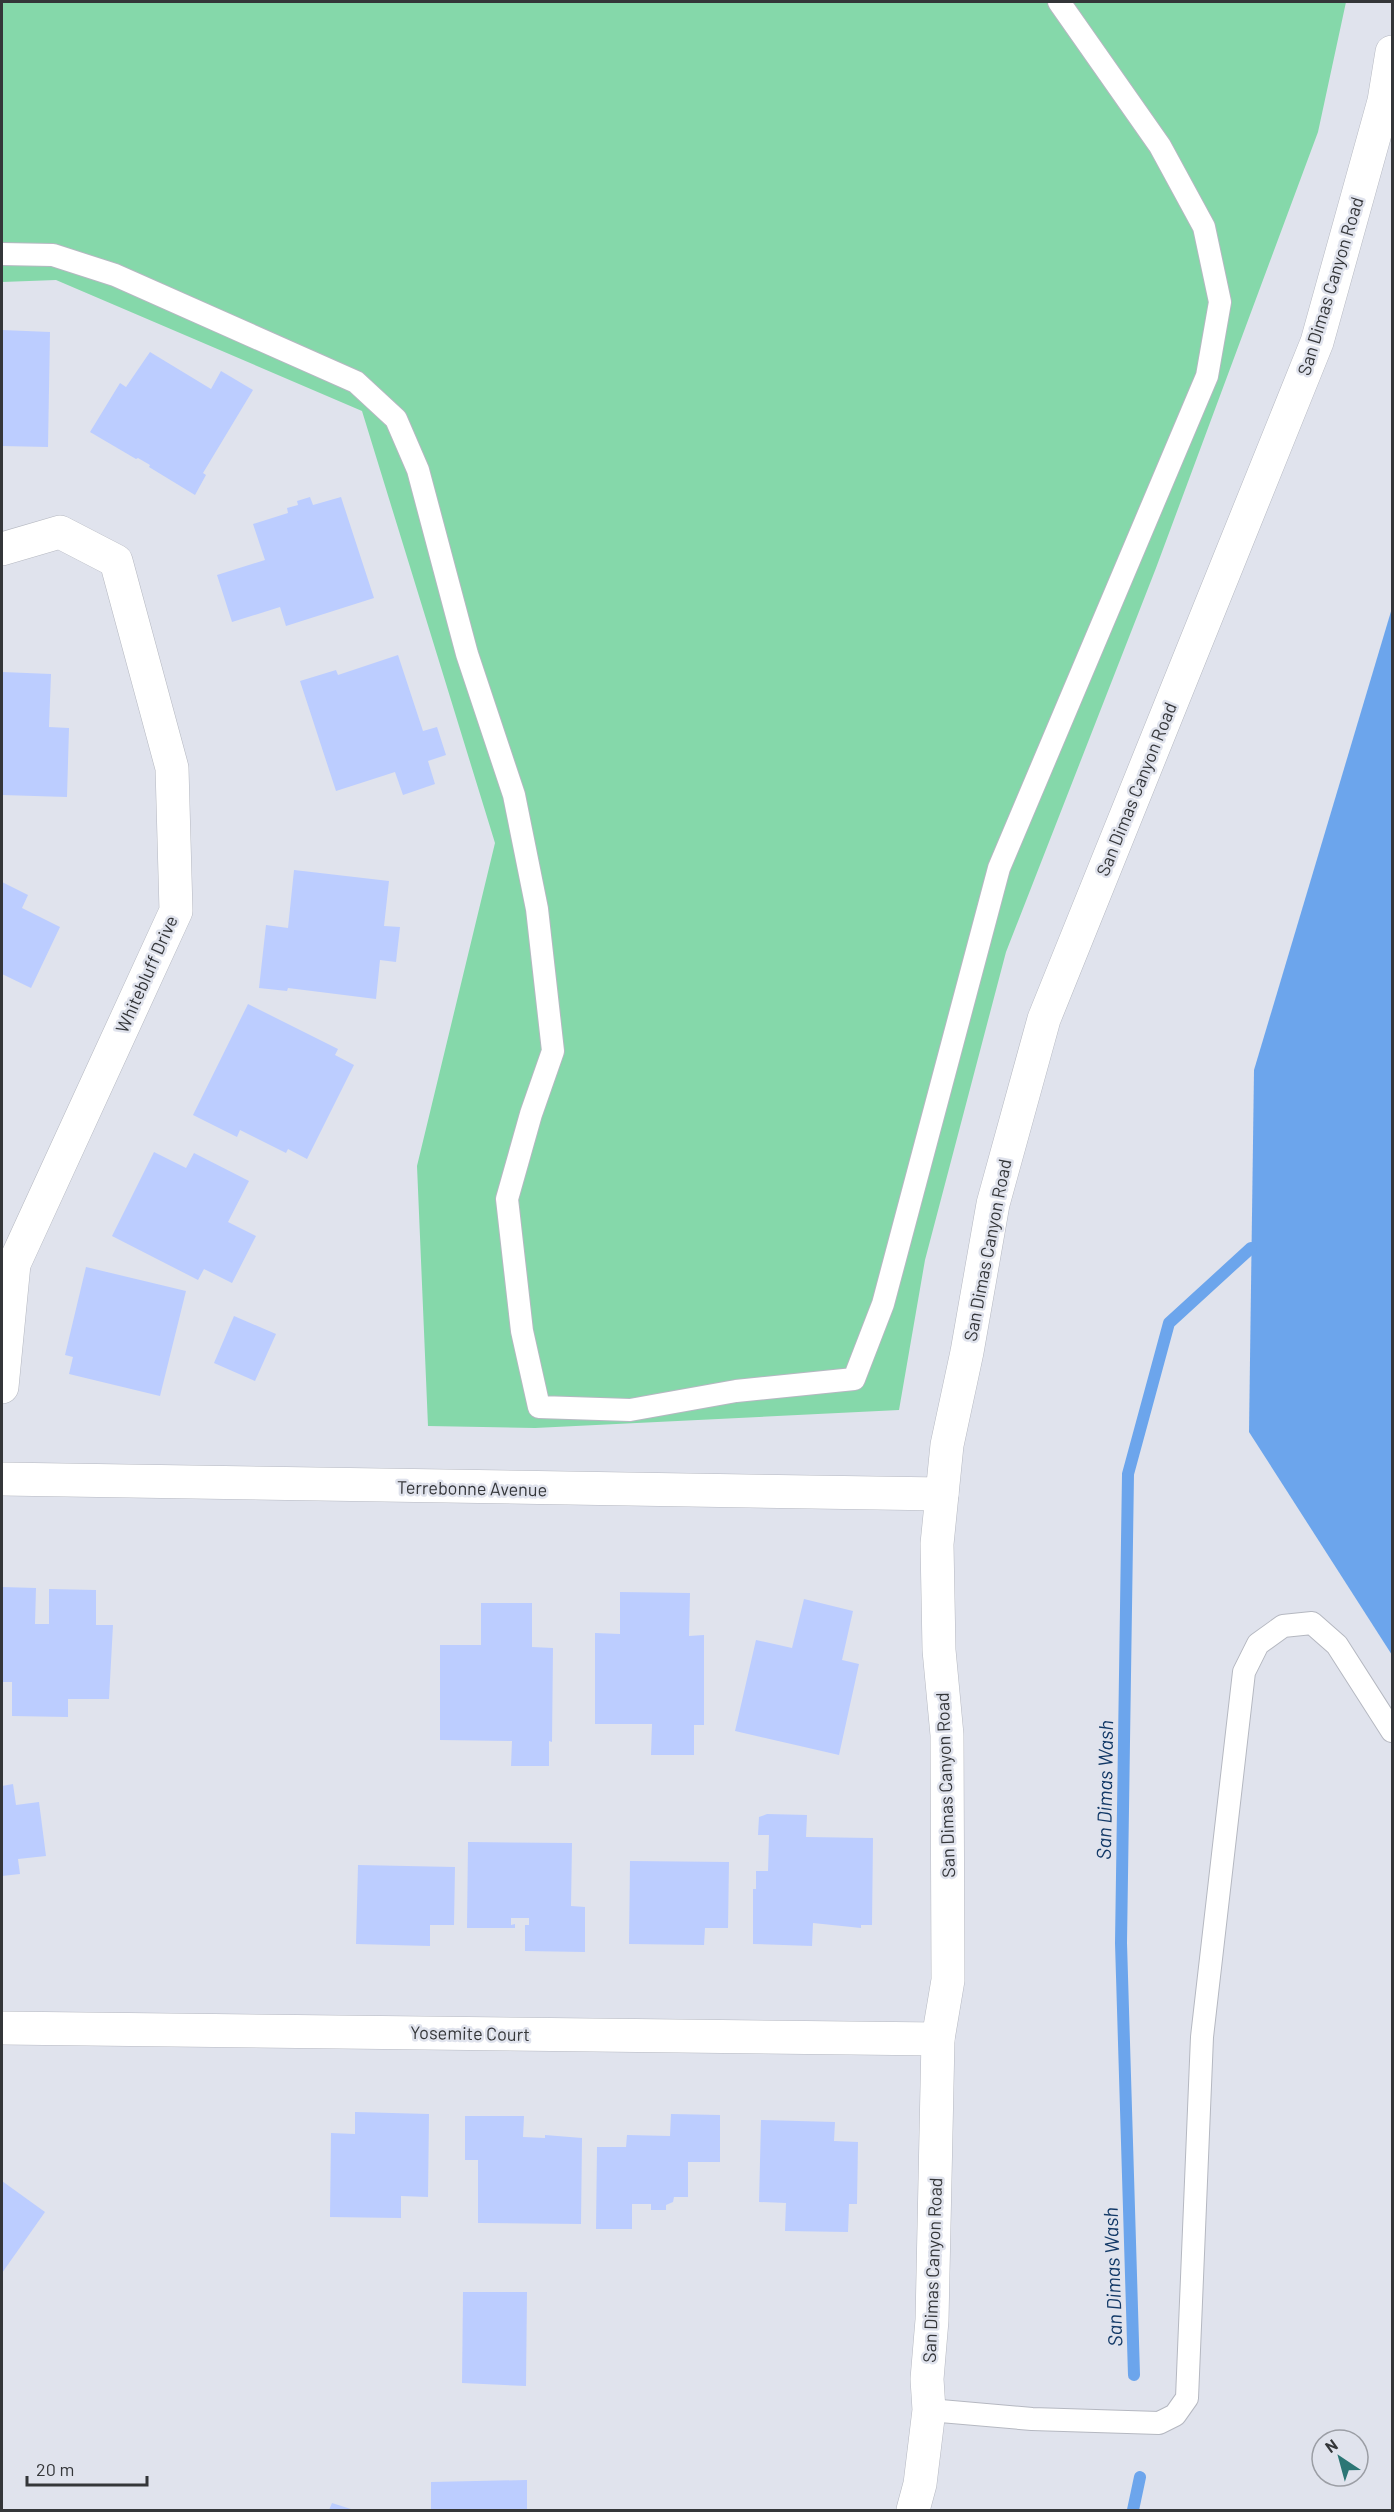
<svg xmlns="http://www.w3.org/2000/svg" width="1394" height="2512" font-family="Barlow,sans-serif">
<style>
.green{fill:#85d8aa}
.water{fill:#6ca5ec}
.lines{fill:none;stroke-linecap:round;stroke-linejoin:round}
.stream{stroke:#6ca5ec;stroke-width:12}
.building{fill:#bccdff}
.service-casing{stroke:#b5b8c1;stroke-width:24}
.minor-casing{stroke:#b5b8c1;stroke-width:34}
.tertiary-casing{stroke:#b5b8c1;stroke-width:34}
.service{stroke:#fff;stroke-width:22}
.minor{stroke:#fff;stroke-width:33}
.tertiary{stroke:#fff;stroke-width:33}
.labels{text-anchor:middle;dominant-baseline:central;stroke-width:5;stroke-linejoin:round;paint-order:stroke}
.street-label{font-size:18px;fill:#343639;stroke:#e0e3ed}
.water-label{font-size:20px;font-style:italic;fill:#123967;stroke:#e0e3ed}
</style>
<rect width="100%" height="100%" fill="#e0e3ed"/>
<polygon class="green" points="2,2 1346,2 1318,132 1156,568 1006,952 925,1260 899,1410 535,1428 428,1426 417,1166 495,843 362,411 56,280 2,282"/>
<polygon class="water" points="1392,608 1392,1655 1249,1432 1254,1070"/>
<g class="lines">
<g class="stream">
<polyline points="1134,2375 1121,1943 1128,1474 1169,1323 1251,1248"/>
<polyline points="1133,2510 1140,2477"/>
</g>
</g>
<g class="building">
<polygon points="2,330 50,332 48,447 2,446"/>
<polygon points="150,352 211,389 221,371 253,390 203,473 206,475 195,495 149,467 150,465 138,458 136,459 90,432 120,383 126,387"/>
<polygon points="310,497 313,505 341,497 374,598 286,626 280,607 232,622 217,575 265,560 253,524 288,513 287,508 298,505 297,501"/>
<polygon points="398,655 423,731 437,727 446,755 428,761 435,784 403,795 395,772 336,791 300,681 336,670 338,675"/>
<polygon points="2,672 51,674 49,727 69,728 67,797 2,795"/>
<polygon points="294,870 389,881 384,926 400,927 396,962 380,960 376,999 288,988 287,991 259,988 266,925 288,928"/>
<polygon points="2,882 28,895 22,908 60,927 31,988 2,974"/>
<polygon points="248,1004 338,1049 335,1055 354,1065 307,1159 288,1149 286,1153 240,1130 237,1137 193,1115"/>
<polygon points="154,1152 186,1168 194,1153 249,1181 228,1222 256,1236 232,1283 204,1269 198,1280 112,1236"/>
<polygon points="86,1267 186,1291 160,1396 69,1374 73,1357 65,1355"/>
<polygon points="234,1316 276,1334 255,1381 214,1363"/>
<polygon points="2,1587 36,1588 35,1624 49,1624 49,1589 96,1590 96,1625 113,1625 109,1699 68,1699 68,1717 12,1716 12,1682 2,1682"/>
<polygon points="620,1592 690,1593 689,1636 704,1635 704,1725 694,1725 694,1755 651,1755 652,1724 595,1724 595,1633 620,1634"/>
<polygon points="804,1599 853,1611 842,1660 859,1664 839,1755 735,1731 756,1640 792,1648"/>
<polygon points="481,1603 532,1603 532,1647 553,1648 552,1742 549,1741 549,1766 511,1766 512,1741 440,1740 440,1645 481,1645"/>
<polygon points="13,1784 16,1805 39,1802 46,1856 18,1859 20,1874 2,1876 2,1786"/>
<polygon points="767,1814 807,1815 806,1837 873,1838 872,1925 861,1925 861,1928 813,1923 812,1946 753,1944 753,1889 756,1889 756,1871 768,1871 769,1835 758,1835 759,1817"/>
<polygon points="468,1842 572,1843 571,1906 585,1907 585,1952 525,1951 525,1925 529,1925 529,1918 511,1918 511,1925 515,1924 515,1928 467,1928"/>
<polygon points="630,1861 729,1862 728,1928 705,1928 704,1945 629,1944"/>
<polygon points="358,1865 455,1867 454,1925 430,1925 430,1946 356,1944"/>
<polygon points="355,2112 429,2114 428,2197 401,2196 401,2218 330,2217 331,2133 355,2134"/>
<polygon points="671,2114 720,2115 720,2162 688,2162 688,2197 674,2197 673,2202 666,2205 666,2210 651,2210 651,2204 632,2204 632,2229 596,2229 597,2147 626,2147 627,2135 670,2136"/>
<polygon points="465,2116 524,2116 523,2137 545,2138 545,2135 582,2138 581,2224 478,2223 478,2160 465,2160"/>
<polygon points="761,2120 835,2122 834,2141 858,2142 857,2204 849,2204 848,2232 785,2231 786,2203 759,2202"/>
<polygon points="2,2181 45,2212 2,2273"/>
<polygon points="463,2292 527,2292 526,2386 462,2383"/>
<polygon points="527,2480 527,2510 431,2510 431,2482"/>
<polygon points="332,2503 354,2510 329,2510"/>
</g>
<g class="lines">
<defs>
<g id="service">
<polyline points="2,254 53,255 115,275 356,382 396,419 418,470 467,654 514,795 537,909 553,1051 531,1114 507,1199 522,1331 539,1407 630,1410 736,1391 854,1379 883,1304 999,868 1207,376 1220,302 1204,227 1160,146 1059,2"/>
<polyline points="929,2410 1032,2419 1159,2423 1175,2415 1187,2398 1202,2037 1244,1672 1258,1644 1283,1626 1312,1623 1337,1645 1392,1731"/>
</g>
<g id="minor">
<polyline points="2,549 60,532 116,561 172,768 176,911 14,1264 2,1387"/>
<polyline points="2,1479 942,1494"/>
<polyline points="2,2028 938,2039"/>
</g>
<polyline id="tertiary" points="913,2510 920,2484 929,2410 927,2379 932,2320 938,2039 948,1980 947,1735 939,1650 937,1544 947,1445 967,1352 993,1204 1044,1019 1317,342 1384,101 1392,52"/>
</defs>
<use href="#service" class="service-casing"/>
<use href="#minor" class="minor-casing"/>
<use href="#tertiary" class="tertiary-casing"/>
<use href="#service" class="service"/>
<use href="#minor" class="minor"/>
<use href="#tertiary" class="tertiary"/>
</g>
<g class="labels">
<g class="street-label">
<text transform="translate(1330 286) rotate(-73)">San Dimas Canyon Road</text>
<text transform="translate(1136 789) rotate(-68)">San Dimas Canyon Road</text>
<text transform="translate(146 974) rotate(-66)">Whitebluff Drive</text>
<text transform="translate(987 1250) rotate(-79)">San Dimas Canyon Road</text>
<text transform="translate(472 1488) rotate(1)">Terrebonne Avenue</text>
<text transform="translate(945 1785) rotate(-92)">San Dimas Canyon Road</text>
<text transform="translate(470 2033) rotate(1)">Yosemite Court</text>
<text transform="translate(932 2270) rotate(-88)">San Dimas Canyon Road</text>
</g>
<g class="water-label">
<text transform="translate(1104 1790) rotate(-89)">San Dimas Wash</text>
<text transform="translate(1112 2277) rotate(-92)">San Dimas Wash</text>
</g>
</g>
<rect width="1394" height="2512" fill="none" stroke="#343639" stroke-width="6"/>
<g transform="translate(1340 2458) rotate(324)"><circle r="28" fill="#e0e3ed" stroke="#9b9ea5" stroke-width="1.5"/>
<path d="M0-4.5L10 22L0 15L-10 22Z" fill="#2c7675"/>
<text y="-9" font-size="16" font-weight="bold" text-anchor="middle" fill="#343639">N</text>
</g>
<path d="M27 2476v9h120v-9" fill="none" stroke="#343639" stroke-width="3"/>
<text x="36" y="2476" font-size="18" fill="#343639" stroke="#e0e3ed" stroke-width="4.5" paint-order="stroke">20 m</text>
</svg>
